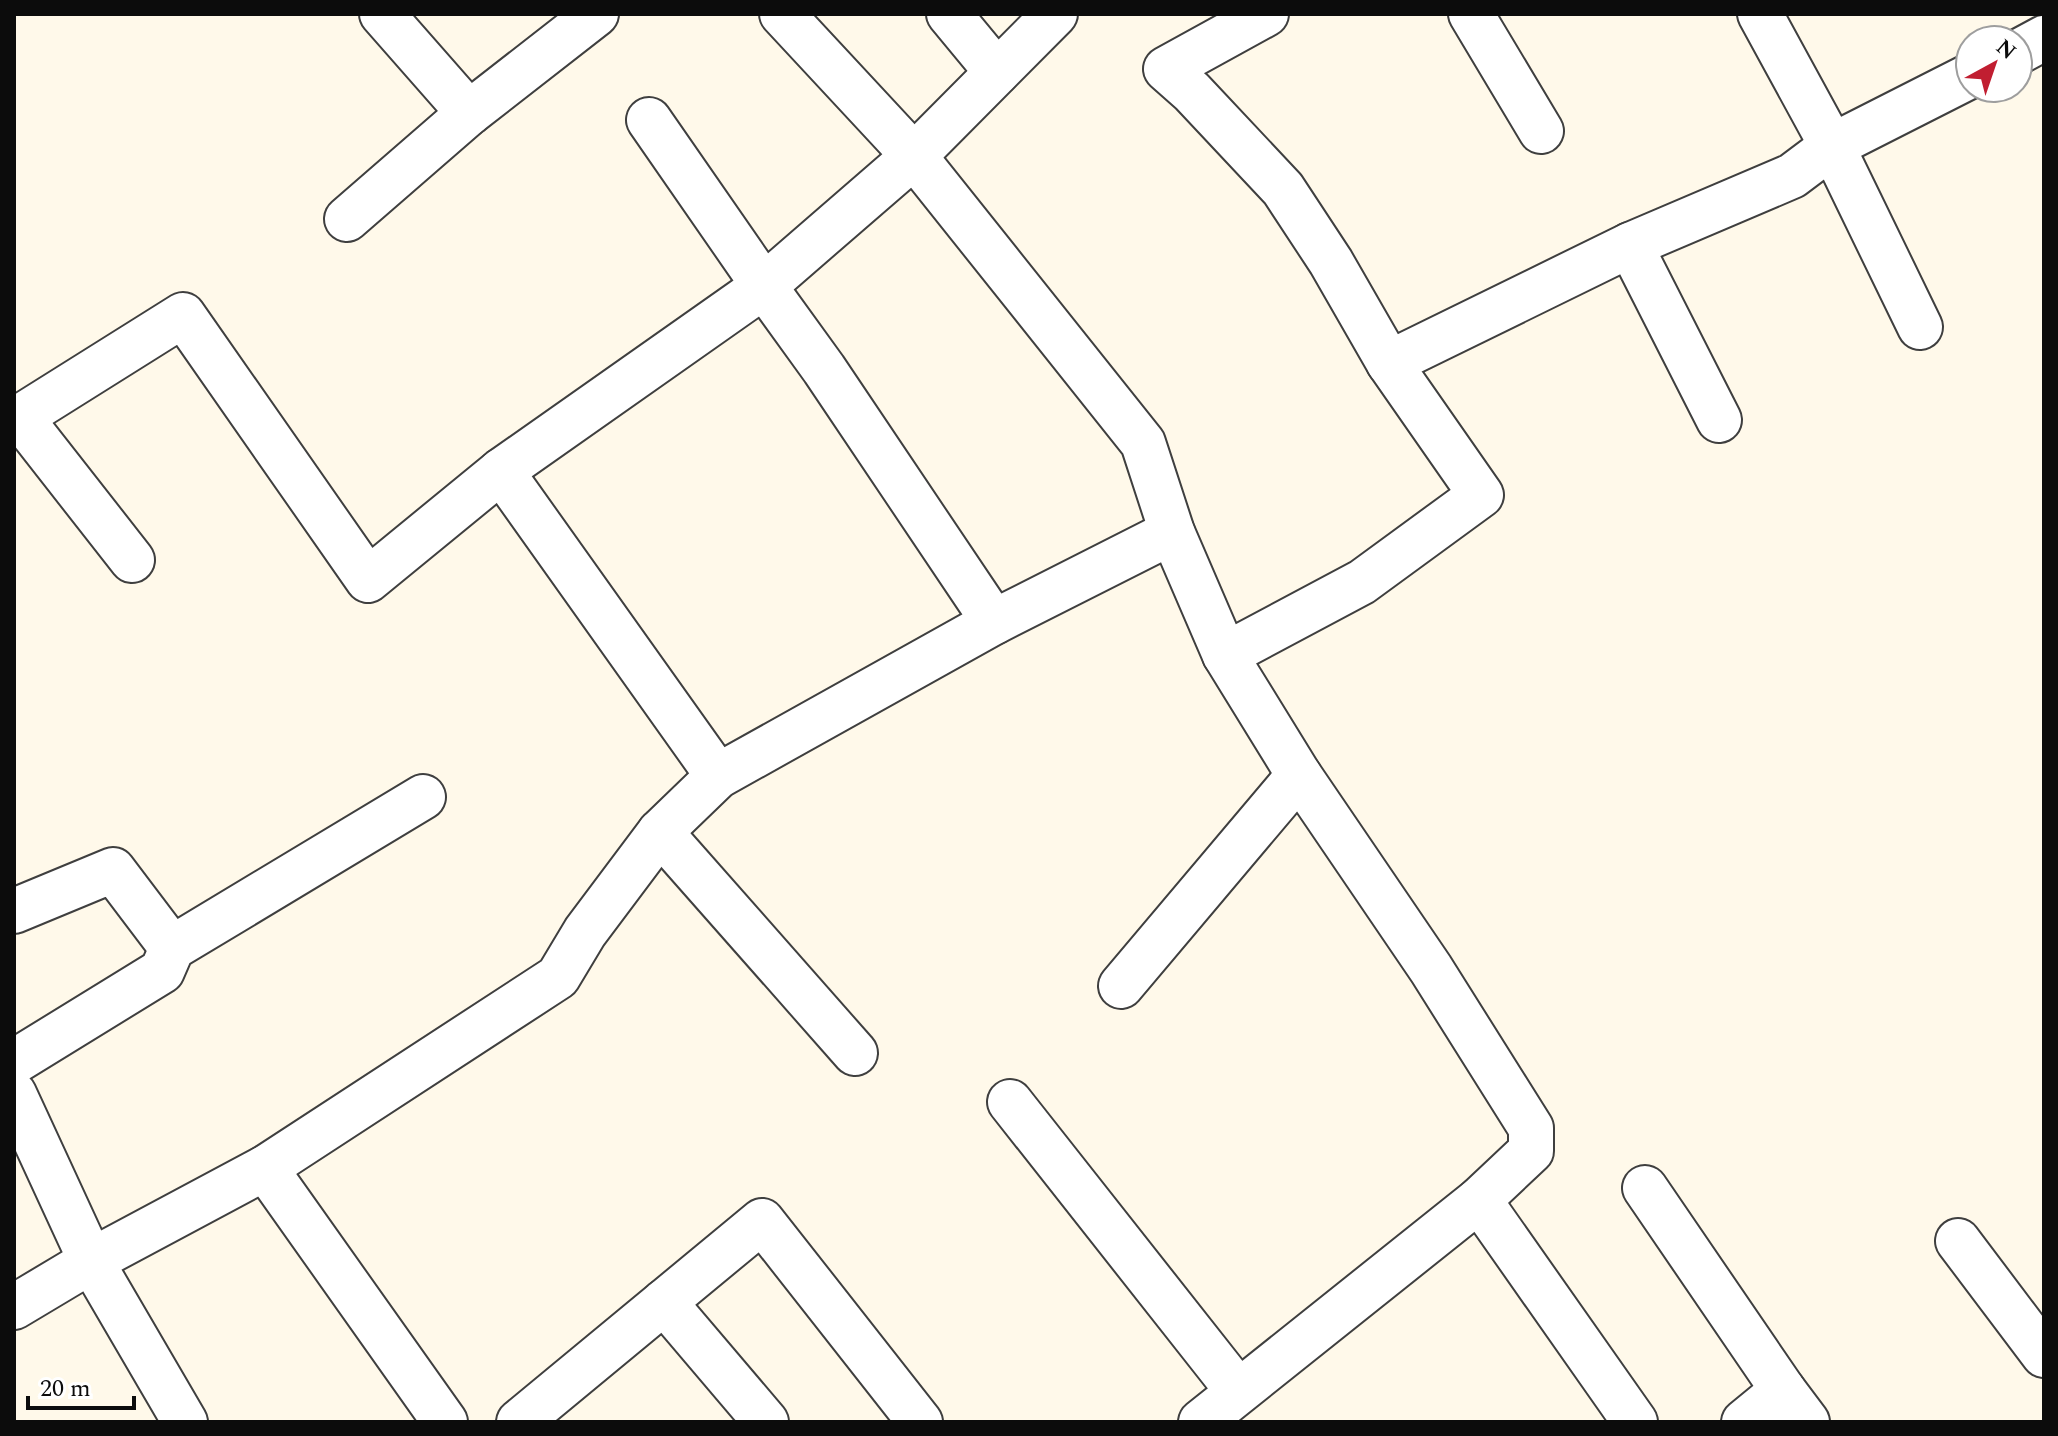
<svg xmlns="http://www.w3.org/2000/svg" width="2058" height="1436" font-family="Spectral,serif">
<style>
.lines{fill:none;stroke-linecap:round;stroke-linejoin:round}
.minor-casing{stroke:#3f3f3f;stroke-width:48}
.minor{stroke:#fff;stroke-width:44}
</style>
<rect width="100%" height="100%" fill="#fff9ea"/>
<g class="lines">
<defs>
<g id="minor">
<polyline points="382,14 469,113"/>
<polyline points="782,14 914,156 1143,443 1172,532 1225,655 1299,775 1431,969 1531,1128 1531,1151 1479,1200 1201,1422"/>
<polyline points="949,14 997,72"/>
<polyline points="1266,14 1166,69 1192,92 1283,189 1331,262 1389,363"/>
<polyline points="1471,14 1541,131"/>
<polyline points="1760,14 1832,146 1920,327"/>
<polyline points="2018,52 2044,38"/>
<polyline points="649,120 764,286 824,369 994,622"/>
<polyline points="347,219 469,113 596,14"/>
<polyline points="1630,245 1719,420"/>
<polyline points="20,417 132,560"/>
<polyline points="14,421 183,315 368,580 501,471 764,286 914,156 1055,14"/>
<polyline points="501,471 718,776"/>
<polyline points="1225,655 1362,582 1481,495 1389,363 1630,245 1792,176 1832,146 1970,76"/>
<polyline points="660,832 855,1053"/>
<polyline points="14,911 113,870 172,948"/>
<polyline points="1121,986 1299,775"/>
<polyline points="14,1062 162,971 172,948 423,797"/>
<polyline points="14,1094 91,1261 185,1422"/>
<polyline points="1010,1102 1238,1391"/>
<polyline points="265,1168 445,1422"/>
<polyline points="1645,1188 1783,1390 1807,1422"/>
<polyline points="1479,1200 1635,1422"/>
<polyline points="1958,1241 2044,1355"/>
<polyline points="664,1302 766,1422"/>
<polyline points="14,1307 91,1261 265,1168 558,977 585,932 660,832 718,776 994,622 1172,532"/>
<polyline points="519,1422 762,1221 920,1422"/>
<polyline points="1744,1422 1783,1390"/>
</g>
</defs>
<use href="#minor" class="minor-casing"/>
<use href="#minor" class="minor"/>
</g>
<rect width="2058" height="1436" fill="none" stroke="#0c0c0c" stroke-width="32"/>
<g transform="translate(1994 64) rotate(40)"><circle r="38" fill="#ffffff" stroke="#9e9e9e" stroke-width="2"/>
<path d="M0-6L14 30L0 20L-14 30Z" fill="#c11e31"/>
<text y="-12" font-size="22" font-weight="bold" text-anchor="middle" fill="#0c0c0c">N</text>
</g>
<path d="M28 1396v12h106v-12" fill="none" stroke="#0c0c0c" stroke-width="4"/>
<text x="40" y="1396" font-size="24" fill="#0c0c0c" stroke="#ffffff" stroke-width="6" paint-order="stroke">20 m</text>
</svg>
